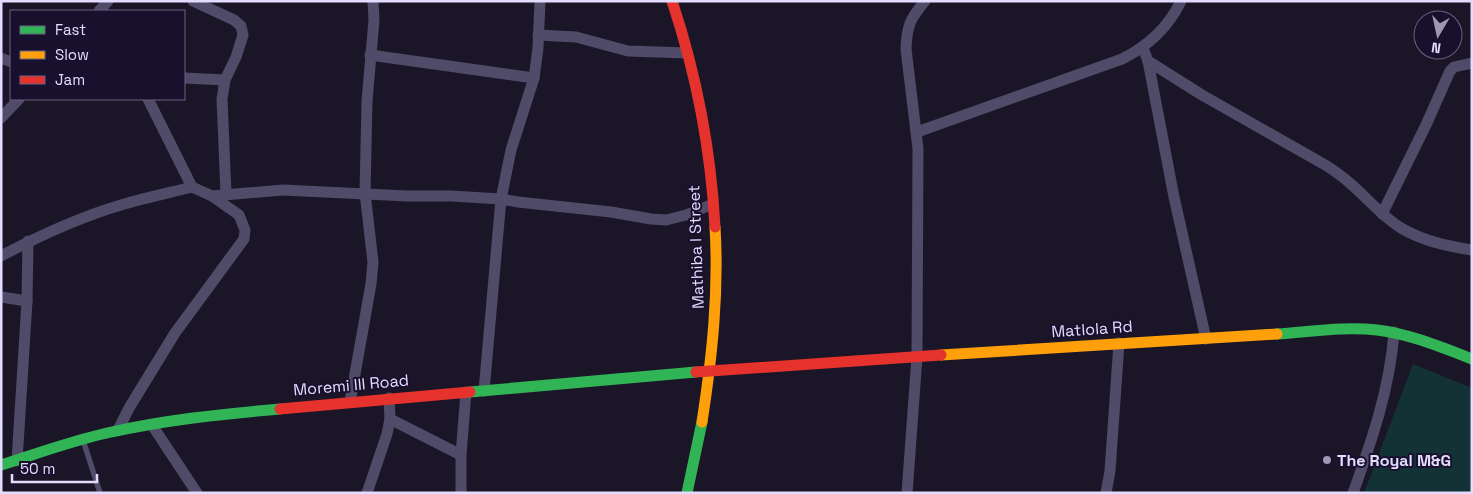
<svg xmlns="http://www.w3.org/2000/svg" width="1473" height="494" font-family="'Space Grotesk',sans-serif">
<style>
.green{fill:#133236}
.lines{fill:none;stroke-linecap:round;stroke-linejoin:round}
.lane{stroke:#4f4b68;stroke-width:5.5}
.street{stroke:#4f4b68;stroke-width:11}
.fast{stroke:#30b455;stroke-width:11}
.slow{stroke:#ff9f0a;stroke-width:11}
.jam{stroke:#e5322d;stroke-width:11}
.poi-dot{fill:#9d97b3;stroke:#18102d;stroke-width:2}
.labels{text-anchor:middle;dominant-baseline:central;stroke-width:4;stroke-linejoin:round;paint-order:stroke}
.street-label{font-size:16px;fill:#e3dcff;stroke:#18102d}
.poi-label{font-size:16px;font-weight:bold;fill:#e3dcff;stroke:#18102d;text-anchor:start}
</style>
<rect width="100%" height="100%" fill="#1b1627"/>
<polygon class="green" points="1413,364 1472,388 1472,493 1364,493"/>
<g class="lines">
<polyline class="lane" points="83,440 100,493"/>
<g class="street">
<polyline points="193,1 234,20 241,26 243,35 236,57 225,80 222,99 226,194"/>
<polyline points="99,11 108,1"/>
<polyline points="538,35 576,37 628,51 687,53"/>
<path d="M1143,48L1148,61L1202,95L1327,166C1333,170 1339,174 1345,179C1365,195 1380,215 1401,228C1423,241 1447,246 1472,250"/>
<polyline points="370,55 534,78"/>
<polyline points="1,58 11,62"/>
<polyline points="1148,61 1174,197 1206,339"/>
<polyline points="184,78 225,80"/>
<polyline points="1,118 19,99"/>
<path d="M917,132L1122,59C1148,46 1168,28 1181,1"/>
<polyline points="212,196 283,190 407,196 451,196 501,199 518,202 611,212 651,219 666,220 686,215 713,204"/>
<polyline points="1382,214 1426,125 1450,71 1454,67 1472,63"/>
<path d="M1,256C39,236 80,217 121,205C144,198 168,193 192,187"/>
<polyline points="1,297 27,301"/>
<polyline points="484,391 501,199 511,150 534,78 538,48 540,1"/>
<polyline points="350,402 371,284 373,262 365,193 367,101 374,20 373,1"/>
<polyline points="390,419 461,455"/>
<polyline points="152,425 197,493"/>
<polyline points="118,430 129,408 175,333 244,239 245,230 239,215 212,196 192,187 148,99"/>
<polyline points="17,461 27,301 28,241"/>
<polyline points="367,493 387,434 390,419 389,398"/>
<polyline points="461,493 461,455 466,392"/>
<path d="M907,493L917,357L918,149L906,49C907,25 910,19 925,1"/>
<polyline points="1106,493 1110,471 1119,343"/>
<path d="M1353,493C1372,440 1390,388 1394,332"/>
</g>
<g class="fast">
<path d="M1277,334C1309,332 1345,326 1377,330C1410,334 1441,347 1472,359"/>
<polyline points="470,392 696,372"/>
<path d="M1,465C36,454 71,441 107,433C164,420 222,414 280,409"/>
<polyline points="687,493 702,422"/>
</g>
<g class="slow">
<polyline points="941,355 1277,334"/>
<path d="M702,422C712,357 719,293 715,227"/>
</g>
<g class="jam">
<path d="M672,1C696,73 711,151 715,227"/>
<polyline points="696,372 941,355"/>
<polyline points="280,409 470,392"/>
</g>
</g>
<circle class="poi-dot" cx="1327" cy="460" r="5"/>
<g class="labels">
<g class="street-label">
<text transform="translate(696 247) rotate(-92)">Mathiba I Street</text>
<text transform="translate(1092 329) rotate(-4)">Matlola Rd</text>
<text transform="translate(351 385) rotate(-5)">Moremi III Road</text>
</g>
<g class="poi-label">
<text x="1337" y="460">The Royal M&amp;G</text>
</g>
</g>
<rect width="1473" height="494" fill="none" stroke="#e3dcff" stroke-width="5"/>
<rect x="10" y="10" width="175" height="90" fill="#18102d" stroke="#696281"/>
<rect x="20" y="26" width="25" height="8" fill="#30b455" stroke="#696281"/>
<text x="55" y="35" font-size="15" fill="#e3dcff">Fast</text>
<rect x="20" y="51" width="25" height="8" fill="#ff9f0a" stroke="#696281"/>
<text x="55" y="60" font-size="15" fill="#e3dcff">Slow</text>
<rect x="20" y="76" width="25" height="8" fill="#e5322d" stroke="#696281"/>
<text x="55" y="85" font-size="15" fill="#e3dcff">Jam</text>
<g transform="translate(1438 35) rotate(189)"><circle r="24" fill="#18102d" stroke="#696281"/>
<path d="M0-4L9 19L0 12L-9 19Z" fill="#9d97b3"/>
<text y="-8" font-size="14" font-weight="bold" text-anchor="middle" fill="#e3dcff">N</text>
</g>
<path d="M12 474v8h85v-8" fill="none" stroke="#e3dcff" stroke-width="2.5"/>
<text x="20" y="474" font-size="15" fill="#e3dcff" stroke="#18102d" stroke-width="4" paint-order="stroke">50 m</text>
</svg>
